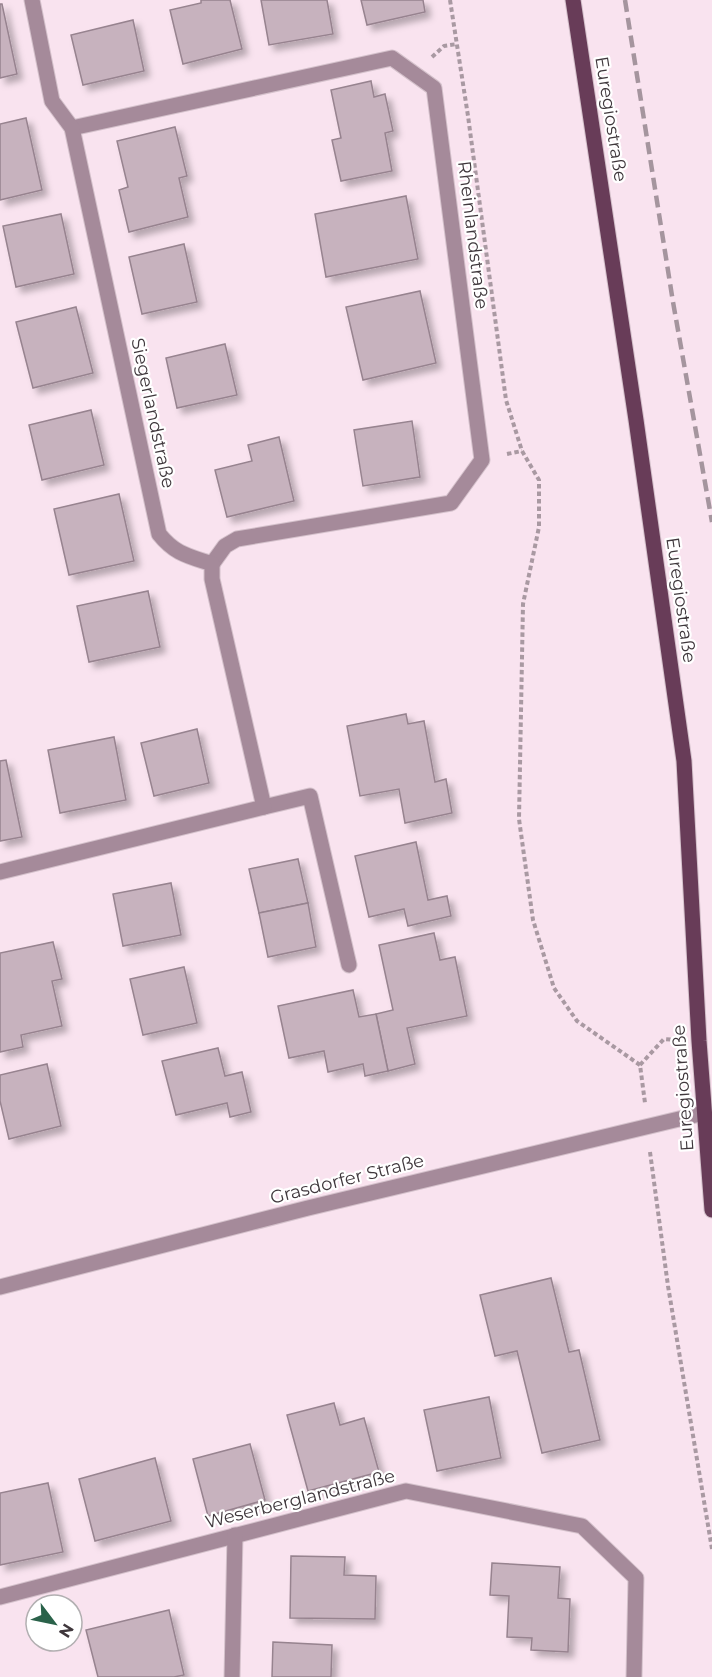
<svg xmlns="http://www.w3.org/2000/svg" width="712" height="1677" font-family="Montserrat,sans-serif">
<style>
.building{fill:#c7b2be;stroke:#97838f;stroke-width:1.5;filter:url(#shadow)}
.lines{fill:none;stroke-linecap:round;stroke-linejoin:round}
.minor-casing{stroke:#d4c1cb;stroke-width:17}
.major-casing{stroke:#d4c1cb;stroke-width:17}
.path{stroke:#a999a2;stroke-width:4;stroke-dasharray:4.5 3;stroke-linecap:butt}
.minor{stroke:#a58a9a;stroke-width:15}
.major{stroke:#683c58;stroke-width:15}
.rail{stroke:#a5959e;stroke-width:4.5;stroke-dasharray:12 6;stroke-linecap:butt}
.labels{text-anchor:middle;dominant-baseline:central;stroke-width:4.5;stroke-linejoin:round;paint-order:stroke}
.street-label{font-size:18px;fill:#3f373c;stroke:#fff}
</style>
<defs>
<filter id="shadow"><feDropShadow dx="5.5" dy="5.5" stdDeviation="3" flood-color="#0004"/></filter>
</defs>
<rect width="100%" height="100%" fill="#f9e3ef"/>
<g class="building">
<polygon points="201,0 230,0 242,49 183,64 170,10 201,3"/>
<polygon points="261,0 327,0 333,34 269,45"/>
<polygon points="361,0 423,0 425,12 367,25"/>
<polygon points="0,4 2,4 17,74 0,78"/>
<polygon points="133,20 144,71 83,85 71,35"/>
<polygon points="371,81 374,97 385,94 393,131 385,133 392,171 341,181 332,140 341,138 331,90"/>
<polygon points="26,118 42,190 0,200 0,124"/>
<polygon points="175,127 187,176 179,178 188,217 129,232 119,190 128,187 117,141"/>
<polygon points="406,196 418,259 326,277 315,214"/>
<polygon points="61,214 74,274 16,287 3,226"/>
<polygon points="184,244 197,302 142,314 129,257"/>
<polygon points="420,291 436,363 363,380 346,307"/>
<polygon points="76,307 93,373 33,388 16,322"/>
<polygon points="225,344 237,395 177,408 166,358"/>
<polygon points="91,410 104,465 42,480 29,425"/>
<polygon points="412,421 420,477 363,486 354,430"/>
<polygon points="279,437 294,501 227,517 215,470 252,461 248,445"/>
<polygon points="119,494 134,561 69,575 54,509"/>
<polygon points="148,591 160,647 89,662 77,606"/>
<polygon points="406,714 408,724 424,721 435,782 446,779 452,813 405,823 399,789 360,796 347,726"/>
<polygon points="197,729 209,783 154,796 141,743"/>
<polygon points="114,737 126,800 60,813 48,750"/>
<polygon points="6,760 22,837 0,841 0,761"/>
<polygon points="416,842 428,900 447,896 451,916 408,926 404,909 369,917 355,856"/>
<polygon points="298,859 308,903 259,913 249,869"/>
<polygon points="171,883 181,935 123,946 113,894"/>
<polygon points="308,903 316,947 268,957 259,913"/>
<polygon points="434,933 440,960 455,957 467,1016 407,1028 415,1064 388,1071 376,1014 393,1010 379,945"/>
<polygon points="53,942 62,979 52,981 62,1026 21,1035 23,1047 0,1052 0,953"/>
<polygon points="184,967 197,1023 143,1035 130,979"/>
<polygon points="353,990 359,1017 376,1014 388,1071 365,1076 363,1064 328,1072 324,1051 289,1058 278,1006"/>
<polygon points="218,1048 225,1076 242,1072 251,1112 230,1117 227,1103 176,1115 162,1061"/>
<polygon points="47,1064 61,1126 9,1139 0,1101 0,1075"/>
<polygon points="551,1278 569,1352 579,1350 600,1440 542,1453 517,1351 495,1356 480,1295"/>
<polygon points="489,1397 501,1458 437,1471 424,1410"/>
<polygon points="334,1403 340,1425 364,1418 379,1472 308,1491 287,1415"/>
<polygon points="250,1444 265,1500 208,1516 193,1459"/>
<polygon points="155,1458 171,1521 95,1541 79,1479"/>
<polygon points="48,1483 63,1552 0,1565 0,1493"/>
<polygon points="291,1556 345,1557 344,1575 376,1576 375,1619 290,1618"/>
<polygon points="492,1563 560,1567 558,1598 570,1599 568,1652 531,1650 532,1638 507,1637 509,1596 490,1595"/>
<polygon points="169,1610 184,1675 174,1677 98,1677 86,1630"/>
<polygon points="273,1642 332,1645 331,1677 272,1677"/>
</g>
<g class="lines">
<defs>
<g id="minor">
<polyline points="72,128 392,58 434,88 482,460 451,503 237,539 225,546 212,564"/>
<polyline points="264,807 310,796 349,965"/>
<path d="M0,872L264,807L212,579V564C188,556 175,554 159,534L72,128L52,101L32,0"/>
<polyline points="0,1287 308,1208 704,1113"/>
<polyline points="0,1597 406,1491 582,1526 636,1578 634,1677"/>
<polyline points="232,1677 235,1535"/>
</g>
<polyline id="major" points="573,0 636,420 684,761 699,1041 712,1210"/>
</defs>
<use href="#minor" class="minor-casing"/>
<use href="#major" class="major-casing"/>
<g class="path">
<polyline points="450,0 468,116 506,400 522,451 539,480 539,527 523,604 519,819 533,920 554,988 577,1021 640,1065 645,1103"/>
<polyline points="432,57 444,46 457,44"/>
<polyline points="507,454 522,451"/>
<polyline points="640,1065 664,1039 675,1040"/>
<polyline points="650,1152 668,1286 712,1549"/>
</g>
<use href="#minor" class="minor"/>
<use href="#major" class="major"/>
<polyline class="rail" points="625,0 673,302 712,522"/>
</g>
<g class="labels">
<g class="street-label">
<text transform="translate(611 119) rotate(81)">Euregiostraße</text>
<text transform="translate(473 235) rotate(83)">Rheinlandstraße</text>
<text transform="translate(153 413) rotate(78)">Siegerlandstraße</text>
<text transform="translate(681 600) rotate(82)">Euregiostraße</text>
<text transform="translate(683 1088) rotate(-94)">Euregiostraße</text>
<text transform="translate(347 1179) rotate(-14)">Grasdorfer Straße</text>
<text transform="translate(300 1499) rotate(-14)">Weserberglandstraße</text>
</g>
</g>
<g transform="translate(54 1623) rotate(122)"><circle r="28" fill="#ffffff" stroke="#b2afb1" stroke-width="1.5"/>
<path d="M0-4.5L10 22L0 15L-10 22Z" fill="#2a624a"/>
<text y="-9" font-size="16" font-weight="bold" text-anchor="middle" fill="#3f373c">N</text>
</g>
</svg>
